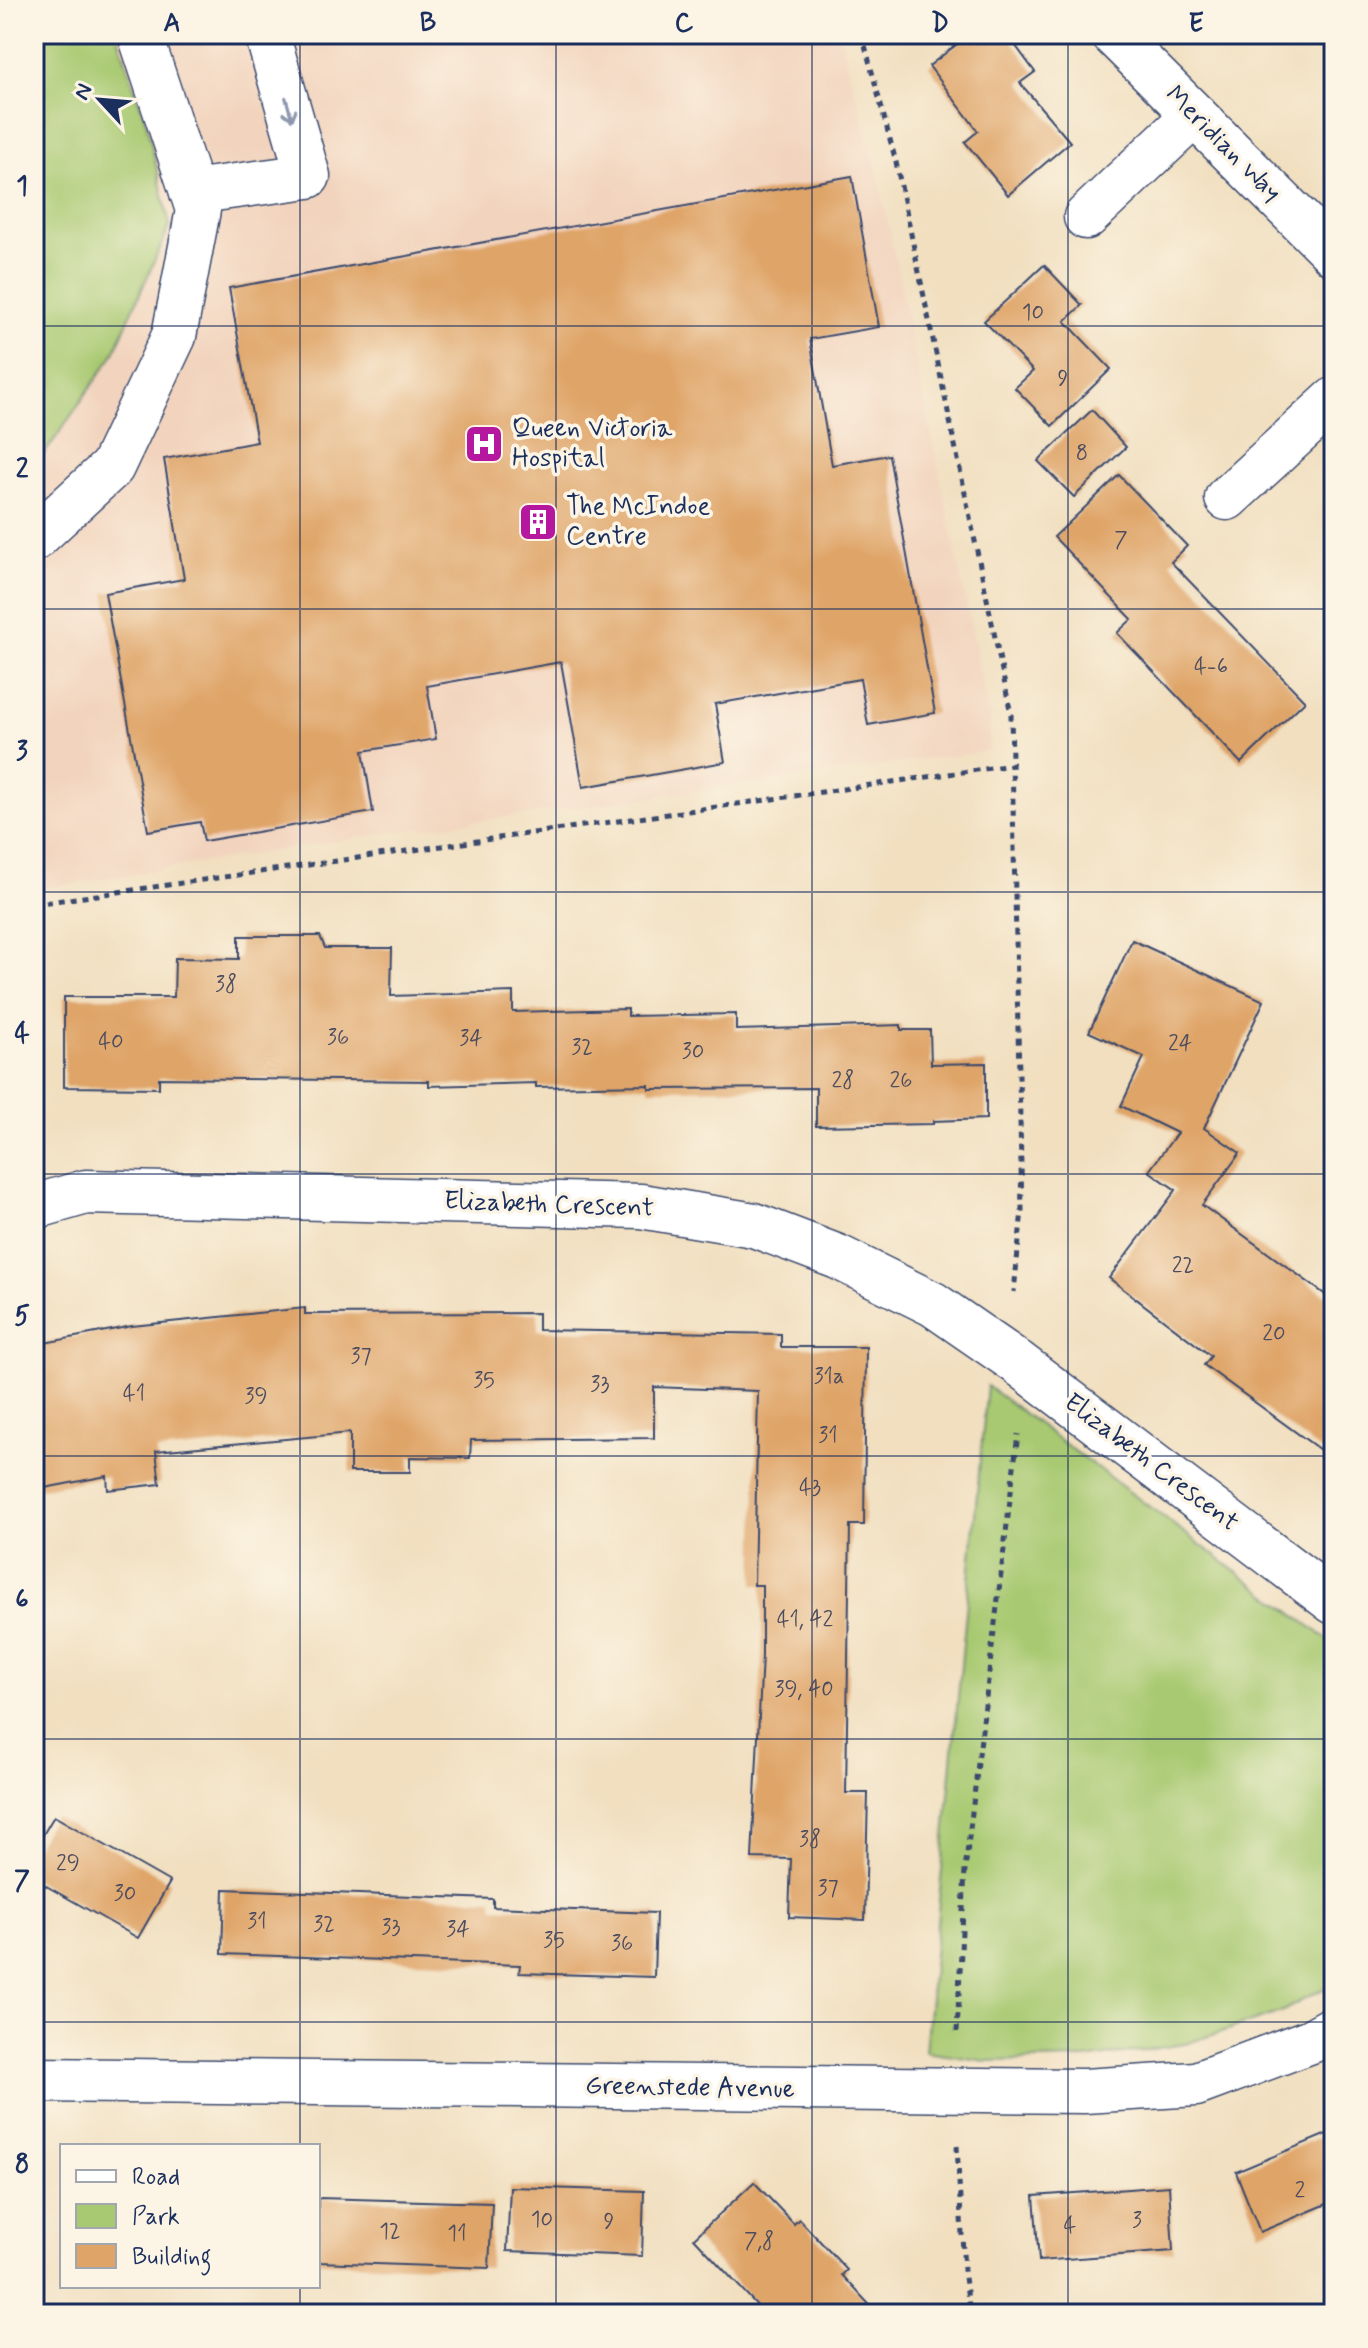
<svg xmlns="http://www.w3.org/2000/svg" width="1368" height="2348" font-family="Mynerve,sans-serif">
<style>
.built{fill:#f2d4be}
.green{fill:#a8c971;stroke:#627c68;stroke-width:2}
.building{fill:#dfa468}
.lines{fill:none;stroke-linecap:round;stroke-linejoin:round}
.minor-casing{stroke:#3b496d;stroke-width:47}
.path{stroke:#3b496d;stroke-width:5;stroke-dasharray:6 6;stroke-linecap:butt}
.minor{stroke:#fff;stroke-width:44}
.oneway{stroke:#8d97ae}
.grid{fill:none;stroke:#1b2f5e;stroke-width:2;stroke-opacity:0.55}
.labels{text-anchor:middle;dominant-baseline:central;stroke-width:7;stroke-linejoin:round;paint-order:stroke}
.number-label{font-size:22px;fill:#4c4c60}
.street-label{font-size:26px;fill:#1b2f5e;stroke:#fcf5e5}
.poi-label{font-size:26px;fill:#1b2f5e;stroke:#fcf5e5;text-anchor:start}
.neatline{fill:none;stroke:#1b2f5e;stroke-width:3}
.grid-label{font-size:26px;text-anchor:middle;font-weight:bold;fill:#1b2f5e}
</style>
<rect width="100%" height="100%" fill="#fcf5e5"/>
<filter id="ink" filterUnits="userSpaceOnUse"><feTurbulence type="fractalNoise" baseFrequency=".0125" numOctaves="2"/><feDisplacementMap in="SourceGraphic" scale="16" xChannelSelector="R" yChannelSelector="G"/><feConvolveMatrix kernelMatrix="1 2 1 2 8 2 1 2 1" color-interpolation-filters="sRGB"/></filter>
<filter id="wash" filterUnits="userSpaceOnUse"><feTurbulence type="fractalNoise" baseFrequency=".006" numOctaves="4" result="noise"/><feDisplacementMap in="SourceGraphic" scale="32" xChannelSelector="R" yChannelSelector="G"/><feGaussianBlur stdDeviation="1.8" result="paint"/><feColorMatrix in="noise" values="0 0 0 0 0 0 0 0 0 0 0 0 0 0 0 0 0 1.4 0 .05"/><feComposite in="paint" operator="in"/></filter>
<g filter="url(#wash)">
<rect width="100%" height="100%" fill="#f1dfc0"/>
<polygon class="built" points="34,34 839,34 877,170 990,718 989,751 381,834 34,890"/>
<g class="green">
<polygon points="34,34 117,34 147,126 170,225 113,355 34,469"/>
<polygon points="987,1386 1334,1644 1334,1983 1281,2012 1185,2044 1086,2059 986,2061 925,2052"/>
</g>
<g id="blocks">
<g class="building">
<polygon points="970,34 1007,34 1035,72 1020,83 1070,142 1008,195 965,142 978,131 929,66"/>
<polygon points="852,176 879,327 810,339 832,465 889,455 935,713 868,725 860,679 715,704 725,762 583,787 561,662 427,686 436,739 363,751 373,812 204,841 200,822 148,831 105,593 184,579 164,459 257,442 229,288"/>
<polygon points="1044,265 1082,305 1065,321 1111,369 1052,426 1015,388 1033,371 984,321"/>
<polygon points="1092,410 1126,447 1074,497 1038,461"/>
<polygon points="1119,475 1187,546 1171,562 1305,701 1241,763 1117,633 1132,619 1054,537"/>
<polygon points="239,936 320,936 325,948 392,948 391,996 513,992 513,1012 628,1009 628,1016 736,1014 736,1030 901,1025 901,1030 930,1030 931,1064 986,1063 986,1119 933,1121 933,1124 816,1126 816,1088 649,1089 649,1085 536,1087 536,1083 429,1086 429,1081 159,1078 159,1088 64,1087 64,997 174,997 175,958 239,959"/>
<polygon points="1132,940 1264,1001 1204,1128 1240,1153 1202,1205 1334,1301 1334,1460 1204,1365 1211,1356 1109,1278 1176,1190 1149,1171 1177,1133 1121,1106 1144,1057 1089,1032"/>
<polygon points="305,1308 305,1314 538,1313 538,1330 781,1334 781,1347 866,1347 864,1525 850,1525 846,1793 868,1793 865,1920 789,1917 791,1859 752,1858 762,1655 762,1585 754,1585 758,1391 654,1387 654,1438 471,1440 470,1458 410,1457 410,1472 350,1472 350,1433 156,1451 160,1484 108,1490 107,1476 34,1490 34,1345 132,1326"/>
<polygon points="54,1816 170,1882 138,1938 34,1879 34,1850"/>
<polygon points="224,1889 493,1899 493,1907 656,1913 654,1977 519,1973 520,1965 222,1954"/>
<polygon points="1334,2131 1334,2201 1260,2232 1236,2172"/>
<polygon points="754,2182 794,2224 799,2219 847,2270 842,2275 878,2314 765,2314 694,2238"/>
<polygon points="1169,2186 1173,2251 1039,2261 1034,2196"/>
<polygon points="510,2187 644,2191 642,2256 507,2251"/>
<polygon points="318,2198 492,2203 489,2268 318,2262"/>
</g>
</g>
</g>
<g filter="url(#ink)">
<use href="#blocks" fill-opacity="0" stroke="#3b496d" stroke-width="2"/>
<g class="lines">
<defs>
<g id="minor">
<polyline points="1113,34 1334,254"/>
<polyline points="192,192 308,176 267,34"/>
<polyline points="1086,217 1194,115"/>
<polyline points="1227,498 1334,400"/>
<polyline points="34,539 112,467 174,336 198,210 140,34"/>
<polyline points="34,1207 86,1192 641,1206 754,1225 838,1257 933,1304 1017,1362 1334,1602"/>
<polyline points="34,2080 1084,2091 1196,2084 1311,2041 1334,2028"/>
</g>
</defs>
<use href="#minor" class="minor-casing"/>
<g class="path">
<polyline points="862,34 896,162 1011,714 1022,1210 1014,1292"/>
<polyline points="34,904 1012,765"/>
<polyline points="957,2032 965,1870 1018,1434"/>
<polyline points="957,2146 964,2270 970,2314"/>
</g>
<use href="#minor" class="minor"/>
</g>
<defs><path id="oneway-shaft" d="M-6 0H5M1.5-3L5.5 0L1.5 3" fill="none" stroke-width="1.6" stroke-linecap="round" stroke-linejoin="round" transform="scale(2)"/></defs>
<use class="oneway" href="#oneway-shaft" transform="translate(289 109) rotate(74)"/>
</g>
<path class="grid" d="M300,34V2146M556,34V2314M812,34V2314M1068,34V2314M34,326H1334M34,609H1334M34,892H1334M34,1174H1334M34,1456H1334M34,1739H1334M34,2022H1334M300,2286V2314"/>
<defs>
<symbol id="hospital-square" viewBox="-11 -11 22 22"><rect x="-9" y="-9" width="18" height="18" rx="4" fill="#b5179e" stroke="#fcf5e5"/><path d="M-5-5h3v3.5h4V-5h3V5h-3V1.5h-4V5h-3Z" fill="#fff"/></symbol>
<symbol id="building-square" viewBox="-11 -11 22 22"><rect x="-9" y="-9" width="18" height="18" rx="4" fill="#b5179e" stroke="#fcf5e5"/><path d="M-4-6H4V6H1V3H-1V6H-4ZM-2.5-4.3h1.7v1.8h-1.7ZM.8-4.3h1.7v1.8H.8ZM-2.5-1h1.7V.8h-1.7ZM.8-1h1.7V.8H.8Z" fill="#fff"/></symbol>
</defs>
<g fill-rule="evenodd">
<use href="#hospital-square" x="462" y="422" width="44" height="44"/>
<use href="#building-square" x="516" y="500" width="44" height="44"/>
</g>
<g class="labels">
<g class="number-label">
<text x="1033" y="313">10</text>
<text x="1063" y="379">9</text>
<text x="1082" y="454">8</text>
<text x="1121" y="541">7</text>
<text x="1211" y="667">4-6</text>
<text x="226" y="985">38</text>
<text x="338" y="1038">36</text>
<text x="471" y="1039">34</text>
<text x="111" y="1042">40</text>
<text x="1180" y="1044">24</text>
<text x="582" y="1048">32</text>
<text x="693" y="1052">30</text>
<text x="843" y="1081">28</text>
<text x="901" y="1081">26</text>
<text x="1183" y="1266">22</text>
<text x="1274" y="1334">20</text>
<text x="361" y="1357">37</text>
<text x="829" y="1377">31a</text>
<text x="484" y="1381">35</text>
<text x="600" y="1385">33</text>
<text x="134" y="1394">41</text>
<text x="256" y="1397">39</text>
<text x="828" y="1436">31</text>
<text x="810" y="1488">43</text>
<text x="805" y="1620">41, 42</text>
<text x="804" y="1690">39, 40</text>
<text x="810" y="1840">38</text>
<text x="68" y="1864">29</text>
<text x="828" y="1889">37</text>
<text x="125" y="1894">30</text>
<text x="257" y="1922">31</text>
<text x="324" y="1925">32</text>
<text x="391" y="1928">33</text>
<text x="458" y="1930">34</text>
<text x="554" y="1941">35</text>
<text x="622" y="1944">36</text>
<text x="1300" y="2191">2</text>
<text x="542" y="2220">10</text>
<text x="1137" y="2221">3</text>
<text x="609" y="2222">9</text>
<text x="1070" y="2226">4</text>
<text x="390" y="2232">12</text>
<text x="457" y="2234">11</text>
<text x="759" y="2242">7,8</text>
</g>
<g class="street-label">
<text transform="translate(1223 144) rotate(45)">Meridian Way</text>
<text transform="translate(549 1205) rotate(2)">Elizabeth Crescent</text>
<text transform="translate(1151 1463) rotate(37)">Elizabeth Crescent</text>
<text transform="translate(690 2088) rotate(1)">Greenstede Avenue</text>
</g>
<g class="poi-label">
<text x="512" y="429">Queen Victoria<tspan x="512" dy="30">Hospital</tspan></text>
<text x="566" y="507">The McIndoe<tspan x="566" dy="30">Centre</tspan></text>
</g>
</g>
<rect width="1368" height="2348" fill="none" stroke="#fcf5e5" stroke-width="88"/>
<rect x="60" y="2144" width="260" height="144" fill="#fcf5e5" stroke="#a2a6af" stroke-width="2"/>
<rect x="76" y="2170" width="40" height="12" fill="#ffffff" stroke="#a2a6af" stroke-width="2"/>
<text x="132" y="2184" font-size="24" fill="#1b2f5e">Road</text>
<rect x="76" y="2204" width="40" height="24" fill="#a8c971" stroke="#a2a6af" stroke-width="2"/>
<text x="132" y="2224" font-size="24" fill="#1b2f5e">Park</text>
<rect x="76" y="2244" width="40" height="24" fill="#dfa468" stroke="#a2a6af" stroke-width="2"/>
<text x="132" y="2264" font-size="24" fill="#1b2f5e">Building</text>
<g transform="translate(100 100) rotate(296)" stroke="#fcf5e5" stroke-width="6" paint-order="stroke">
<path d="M0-6L14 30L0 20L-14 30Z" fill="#1b2f5e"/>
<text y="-12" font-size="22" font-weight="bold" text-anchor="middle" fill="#1b2f5e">N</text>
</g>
<rect x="44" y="44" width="1280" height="2260" class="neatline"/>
<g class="grid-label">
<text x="172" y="31">A</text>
<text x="428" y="31">B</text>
<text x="684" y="31">C</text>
<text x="940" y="31">D</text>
<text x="1196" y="31">E</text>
<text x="22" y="194">1</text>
<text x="22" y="477">2</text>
<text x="22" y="759">3</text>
<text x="22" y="1042">4</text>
<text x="22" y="1324">5</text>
<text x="22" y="1607">6</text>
<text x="22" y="1889">7</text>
<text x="22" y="2172">8</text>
</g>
</svg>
